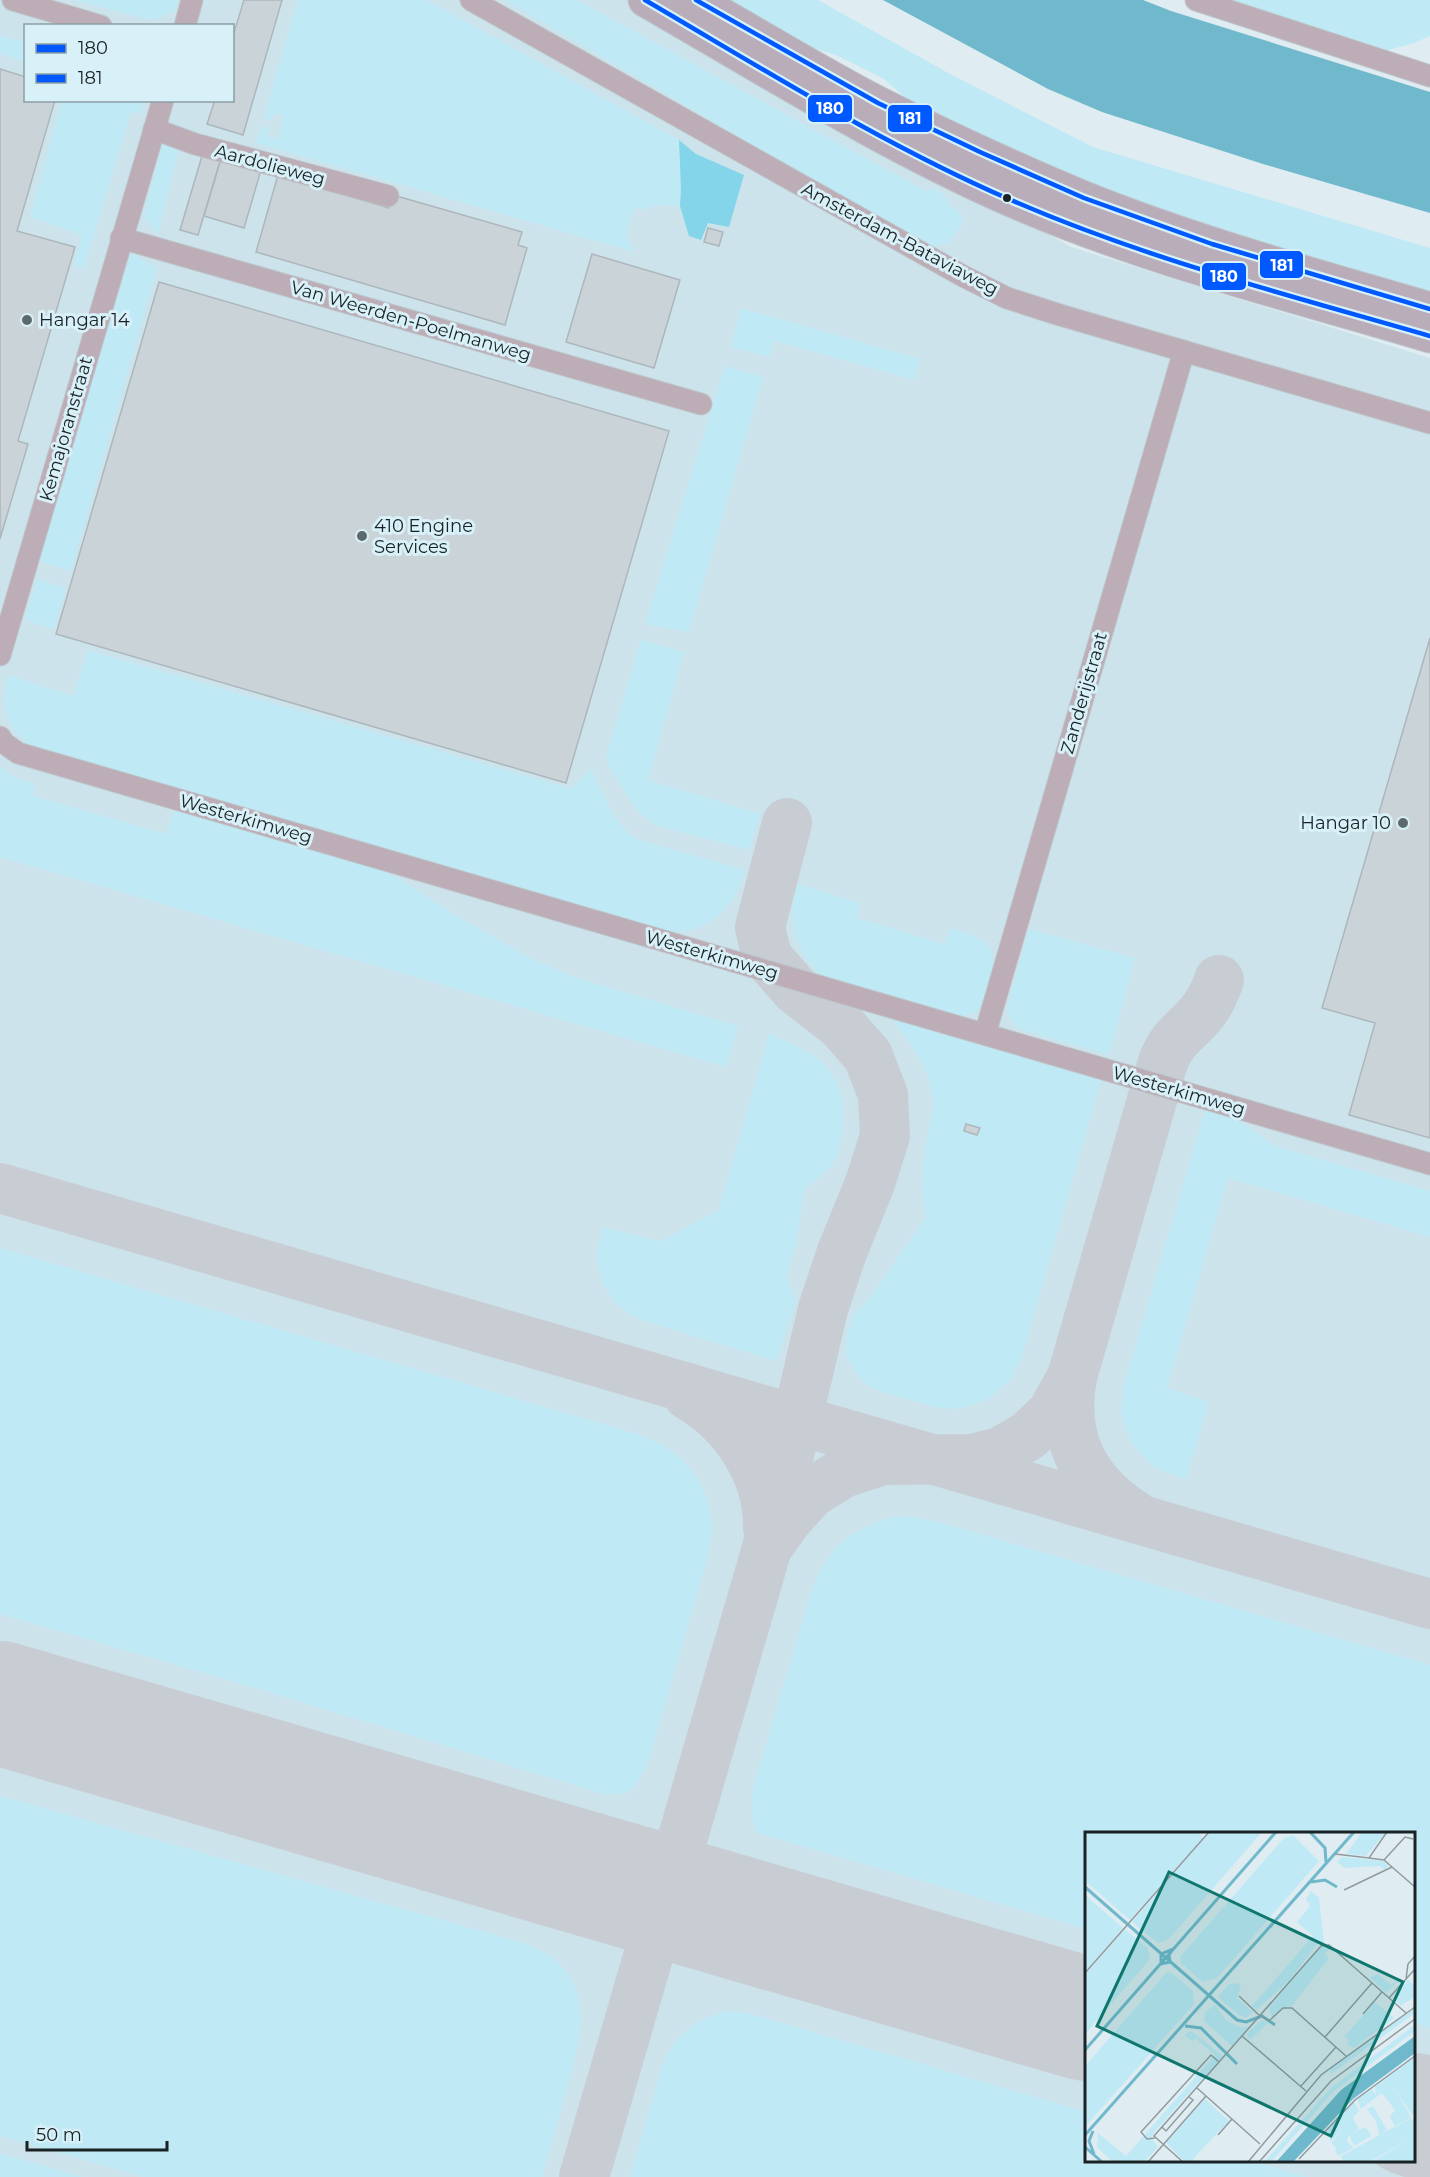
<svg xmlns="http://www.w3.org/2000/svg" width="1430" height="2177" font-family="Montserrat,sans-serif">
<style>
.built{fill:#cce3eb;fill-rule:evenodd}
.green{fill:#c0e9f6}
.forest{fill:#84d5ea}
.water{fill:#70b9cd}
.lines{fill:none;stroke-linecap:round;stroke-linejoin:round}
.taxiway{stroke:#c8cdd3;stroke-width:50}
.runway{stroke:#c8cdd3;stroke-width:124}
.building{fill:#cad4d8;stroke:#adb7bb;stroke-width:1.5}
.street-casing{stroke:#bdc7cb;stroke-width:23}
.primary-casing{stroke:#bdc7cb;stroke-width:35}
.street{stroke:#bcadb6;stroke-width:21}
.primary{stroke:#b9adb9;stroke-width:33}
.bus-1-casing{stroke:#d8f0f8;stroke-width:9}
.bus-2-casing{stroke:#d8f0f8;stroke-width:9}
.bus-1{stroke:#0059ff;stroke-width:4.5}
.bus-2{stroke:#0059ff;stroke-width:4.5}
.bus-dot{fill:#192225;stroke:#d8f0f8;stroke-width:2}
.poi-dot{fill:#5e696c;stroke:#d8f0f8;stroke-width:2}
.labels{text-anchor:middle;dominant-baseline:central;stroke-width:6;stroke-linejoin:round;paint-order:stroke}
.street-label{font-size:18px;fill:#192225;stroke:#d8f0f8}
.poi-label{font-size:18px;fill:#192225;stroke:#d8f0f8;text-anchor:start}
.inset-river{fill:none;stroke:#70b9cd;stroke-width:3}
.inset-road{fill:none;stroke:#909b9f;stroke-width:1.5}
.view{fill:#0f766e;fill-opacity:0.15;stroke:#0f766e;stroke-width:3}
.inset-edge{fill:none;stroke:#192225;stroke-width:3}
.line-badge{stroke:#d8f0f8;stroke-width:2}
.badge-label{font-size:16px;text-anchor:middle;font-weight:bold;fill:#fff}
</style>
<rect width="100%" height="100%" fill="#dfecf1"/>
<path class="built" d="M0,0H635L1071,247L1430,358V2177H0ZM26,26H232V100H26ZM1086,1834H1414V2160H1086Z"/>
<g class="green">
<polygon points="73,0 178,0 174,12 151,20"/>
<polygon points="298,0 427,0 679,140 681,189 680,206 658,205 644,210 637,207 631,216 626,236 635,252 256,143 262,126 269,128 267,137 278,139 284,116 275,113 271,120 263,119"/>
<polygon points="505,0 577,0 926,191 933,188 941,192 950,205 963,215 962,225 948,243 928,247"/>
<polygon points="722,0 818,0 950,74 1093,147 1430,248 1430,296 1151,210 1057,172 909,101 884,79 836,55 796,43"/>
<polygon points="1223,0 1430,0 1430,36 1414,43 1385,51"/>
<polygon points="0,35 25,42 25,62 0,53"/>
<polygon points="62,101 143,101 141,114 131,112 84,268 74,265 82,235 30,217"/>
<polygon points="174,143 178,152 158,234 144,217 162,145"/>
<polygon points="131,253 157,268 71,571 39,561 85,402"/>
<polygon points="741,308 920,359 914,380 775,341 769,357 731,347"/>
<polygon points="725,366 763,377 689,632 645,624"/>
<polygon points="37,579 66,588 54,629 25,620"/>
<polygon points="641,640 684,652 648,780 760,814 749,850 654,825 637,810 610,768 606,757"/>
<path d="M88,650L571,789L591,769C604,793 614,828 640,840L745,870C736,905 713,929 676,933L30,746C4,723 0,708 8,675L73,696Z"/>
<polygon points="0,766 11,776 35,784 33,796 166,834 175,809 370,865 400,879 454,914 528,957 574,977 738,1026 726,1067 0,857"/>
<path d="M798,884L860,903L856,918L945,944L950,928C963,932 979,935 988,945C998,957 990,996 980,1007C975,1014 967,1015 959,1017L824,978C796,954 786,920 798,884Z"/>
<polygon points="1029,929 1135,958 1109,1055 1020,1029 1012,1021 1007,1010"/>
<path d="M892,1019L1101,1080L1022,1356L1009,1382L988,1399L960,1409L934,1407L873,1389L856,1374L846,1355L847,1333L854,1315L869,1299L926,1217C919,1190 923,1161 928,1133C929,1125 933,1115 933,1106C933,1072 912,1045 892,1019Z"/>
<path d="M769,1034C788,1042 810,1050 825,1066C845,1087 846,1112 841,1139C840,1145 840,1152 837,1157C829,1171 816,1180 804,1189L796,1245L786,1276L796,1301L776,1361L638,1319L616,1304L602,1282L596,1259L602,1227L660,1241L718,1211Z"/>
<polygon points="1205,1110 1236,1119 1275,1146 1430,1191 1430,1237 1228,1178 1167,1388 1209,1402 1186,1479 1153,1467 1131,1443 1121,1413 1124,1385"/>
<path d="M0,1248L634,1433C668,1445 694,1462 706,1498C709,1508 713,1520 712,1530C712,1539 709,1549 708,1557L647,1766L635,1786L626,1794H604L215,1676L0,1614Z"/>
<path d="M892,1517H915L939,1522L1430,1665V2028L1414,2023V1834H1086V1929L758,1833L753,1822L752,1792L811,1592C829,1547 845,1532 892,1517Z"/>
<path d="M0,1796L524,1943C532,1947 542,1950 549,1955C595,1989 581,2037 568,2084C560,2115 551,2146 542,2177H143L0,2136Z"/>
<path d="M727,2011L748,2013L1086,2112V2160L1251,2161L1308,2177H630L663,2063C678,2031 694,2021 727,2011Z"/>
<polygon points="0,2153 83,2177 0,2177"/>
</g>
<polygon class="forest" points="679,140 696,154 744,175 729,227 708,223 701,240 689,236 680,206 681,189"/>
<polygon class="water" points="883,0 1143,0 1171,11 1430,92 1430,213 1263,164 1102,112 1048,89"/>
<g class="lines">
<g class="taxiway">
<polyline points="0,1188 1430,1604"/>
<path d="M688,1395C734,1422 769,1472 768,1528"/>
<path d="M1134,1515C1083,1482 1061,1438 1072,1377L1163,1062C1173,1035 1188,1031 1204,1010C1211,1001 1215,991 1219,980"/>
<polyline points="772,1541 787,1520 811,1493 843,1473 883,1460 972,1459 1000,1452 1028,1436 1052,1413 1072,1377"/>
<polyline points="571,1869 633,1883 662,1872 682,1846"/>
<path d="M652,1949C672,1914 688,1911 727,1915"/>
<polyline points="584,2177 767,1548 823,1309 842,1252 870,1183 885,1136 883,1095 868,1056 841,1025 796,990 767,957 760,927 787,823"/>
</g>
<g class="runway">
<polyline points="0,1703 1086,2019"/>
<polyline points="1414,2115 1430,2120"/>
</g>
</g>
<g class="building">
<polygon points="244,0 282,0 243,135 207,124 215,100 232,100 232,39"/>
<polygon points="0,69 26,77 26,100 55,100 17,231 75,247 18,441 28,444 0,539"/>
<polygon points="202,156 220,161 198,235 180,230"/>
<polygon points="221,159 261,170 244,228 204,216"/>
<polygon points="278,175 389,208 393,195 522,232 518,245 527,248 505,325 256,252"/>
<polygon points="708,228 723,232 719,246 704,242"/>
<polygon points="592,254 680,280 654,368 566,342"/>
<polygon points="159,282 669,431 566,783 56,634"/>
<polygon points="1430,638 1430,1138 1349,1115 1375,1023 1322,1008"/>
<polygon points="966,1124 980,1128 977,1135 964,1131"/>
</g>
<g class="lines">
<defs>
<g id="street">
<polyline points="13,0 101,26"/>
<polyline points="471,0 963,276 1007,298 1060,315 1430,423"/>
<polyline points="1196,0 1430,76"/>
<polyline points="185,26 192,0"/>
<polyline points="154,129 195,144 388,196"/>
<polyline points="121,238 701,404"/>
<polyline points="0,655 163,100"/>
<polyline points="0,737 4,743 18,753 1430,1164"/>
<polyline points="985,1034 1184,351"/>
</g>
<g id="primary">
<path d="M645,0C765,69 884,144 1011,200C1146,259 1290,294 1430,336"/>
<path d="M696,0C757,34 816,71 878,103C945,137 1015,169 1084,198C1196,243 1314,275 1430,309"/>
</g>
</defs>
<use href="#street" class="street-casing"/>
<use href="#primary" class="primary-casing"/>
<use href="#street" class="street"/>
<use href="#primary" class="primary"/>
<defs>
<path id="bus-1" d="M645,0C765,70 884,145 1011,200C1146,259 1289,295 1430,336"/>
<polyline id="bus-2" points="696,0 878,103 980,152 1084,198 1212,244 1430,309"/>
</defs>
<use href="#bus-1" class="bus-1-casing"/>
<use href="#bus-2" class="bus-2-casing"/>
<use href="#bus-1" class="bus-1"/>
<use href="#bus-2" class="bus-2"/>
</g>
<circle class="bus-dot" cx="1007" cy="198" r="5"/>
<g class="poi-dot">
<circle cx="27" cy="320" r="6"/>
<circle cx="362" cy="536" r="6"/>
<circle cx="1403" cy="823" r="6"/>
</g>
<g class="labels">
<g class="street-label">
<text transform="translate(270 165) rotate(15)">Aardolieweg</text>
<text transform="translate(900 239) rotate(28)">Amsterdam-Bataviaweg</text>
<text transform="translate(411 321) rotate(16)">Van Weerden-Poelmanweg</text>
<text transform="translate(66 429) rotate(-74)">Kemajoranstraat</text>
<text transform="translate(1084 693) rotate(-74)">Zanderijstraat</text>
<text transform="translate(246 819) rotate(16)">Westerkimweg</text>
<text transform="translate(712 955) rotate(16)">Westerkimweg</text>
<text transform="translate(1179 1091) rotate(16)">Westerkimweg</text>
</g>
<g class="poi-label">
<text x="39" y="320">Hangar 14</text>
<text x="374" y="526">410 Engine<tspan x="374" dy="21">Services</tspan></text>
<text x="1391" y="823" text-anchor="end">Hangar 10</text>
</g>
</g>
<g transform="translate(1085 1832)">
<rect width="330" height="330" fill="#dfecf1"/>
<path d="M0,0H113L118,6L45,88L0,49ZM125,0H177L83,108L73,111L47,90ZM277,0H301L281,24L261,22ZM208,3L234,29L132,146L118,150L96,131L95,125L199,6ZM257,25L299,29L303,34L300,38L295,34L260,36L252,30ZM226,59L234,66L239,110L231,113L204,149L171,178L167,174L228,104L212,90L225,74L221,67ZM0,63L38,96L0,140ZM40,97L63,117L65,127L0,202V143ZM236,115L245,116L240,122L244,126L206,175H197L187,186L184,176ZM82,140L87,141L108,159L109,172L0,295V234ZM293,142L306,153L318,144L301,161L285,145ZM323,148L330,154V165L315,174L309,165ZM153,151L156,153L152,166L168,180L162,185L155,184L133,165L144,152ZM290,170L309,186L269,216L262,212L264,208L259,205ZM130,173L141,188L156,196L164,194L147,214L119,189L120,180ZM330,176V181L246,242L245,237ZM177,188L183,191L165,208L161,202ZM330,193V199L248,260L186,330H179L247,255ZM106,199L138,224L70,299L66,306L73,315L59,330H28L12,315L13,301L41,324L130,223L110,206L107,209L99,203ZM330,225V281L327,283L308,254L326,285L310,294L305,285L310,278L297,261L276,277L272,267L287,257L291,263L290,255ZM120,267L144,289L108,327L111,330H100L81,311ZM269,270L274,279L268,286L274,297L265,302L281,295L286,304L269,314L264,302L262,309L268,316L253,324L250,318L255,312L251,316L246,311L259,296L245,310L243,296ZM288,274L302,298L294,303L291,289L282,277ZM326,286L330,292V330H287L325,307L284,330H259L256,324Z" fill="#c0e9f6"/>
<path d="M330,204V221L268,267L208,330H191L256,258Z" fill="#70b9cd"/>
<path class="inset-river" d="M225,0L240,16L241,30M226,50L240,48L252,55M0,55L152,188L161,190L177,184L190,193M88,117L84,123L85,130L76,132V122ZM100,194L116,196L152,232M0,218L191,0M8,299L4,309L9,322M0,303L269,0M0,315L17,330"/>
<path class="inset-road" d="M250,22L284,26L302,0M284,26L299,28L320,5L328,7M299,28L330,55M259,58L307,35M0,141L124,0M321,147L323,132L330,124M154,164L175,184M304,166L330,137M278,182L297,160M175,183L184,189L198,176H207L261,224M157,204L221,259M240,205L287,151M216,254L251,215M112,256L175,312M77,295L81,299L108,268L104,265M133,303L147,287M70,306L62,307L56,300L126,223L134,230M214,327L270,268L330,224M63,330L121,264M98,330L69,304L236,114L244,113L321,181M163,330L236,243L330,175M174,330L246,249L330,187"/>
<path class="view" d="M84,40L318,150L246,304L12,194Z"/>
<rect width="330" height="330" class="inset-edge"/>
</g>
<g class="line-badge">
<rect x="807" y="94" width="46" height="29" rx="6" fill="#0059ff"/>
<rect x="887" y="104" width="46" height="29" rx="6" fill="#0059ff"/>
<rect x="1259" y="250" width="45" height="29" rx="6" fill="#0059ff"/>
<rect x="1201" y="262" width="46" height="29" rx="6" fill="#0059ff"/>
</g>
<g class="badge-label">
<text x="830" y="114">180</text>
<text x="910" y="124">181</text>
<text x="1282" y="271">181</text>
<text x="1224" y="282">180</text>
</g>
<rect x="24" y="24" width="210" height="78" fill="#d8f0f8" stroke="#8c9ea4" stroke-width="1.5"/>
<rect x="36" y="44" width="30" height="9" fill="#0059ff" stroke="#8c9ea4" stroke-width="1.5"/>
<text x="78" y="54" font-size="18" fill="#192225">180</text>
<rect x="36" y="74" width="30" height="9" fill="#0059ff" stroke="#8c9ea4" stroke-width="1.5"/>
<text x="78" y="84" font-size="18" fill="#192225">181</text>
<path d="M27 2141v9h140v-9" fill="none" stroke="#192225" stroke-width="3"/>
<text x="36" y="2141" font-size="18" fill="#192225" stroke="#d8f0f8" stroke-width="4.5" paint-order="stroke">50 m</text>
</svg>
